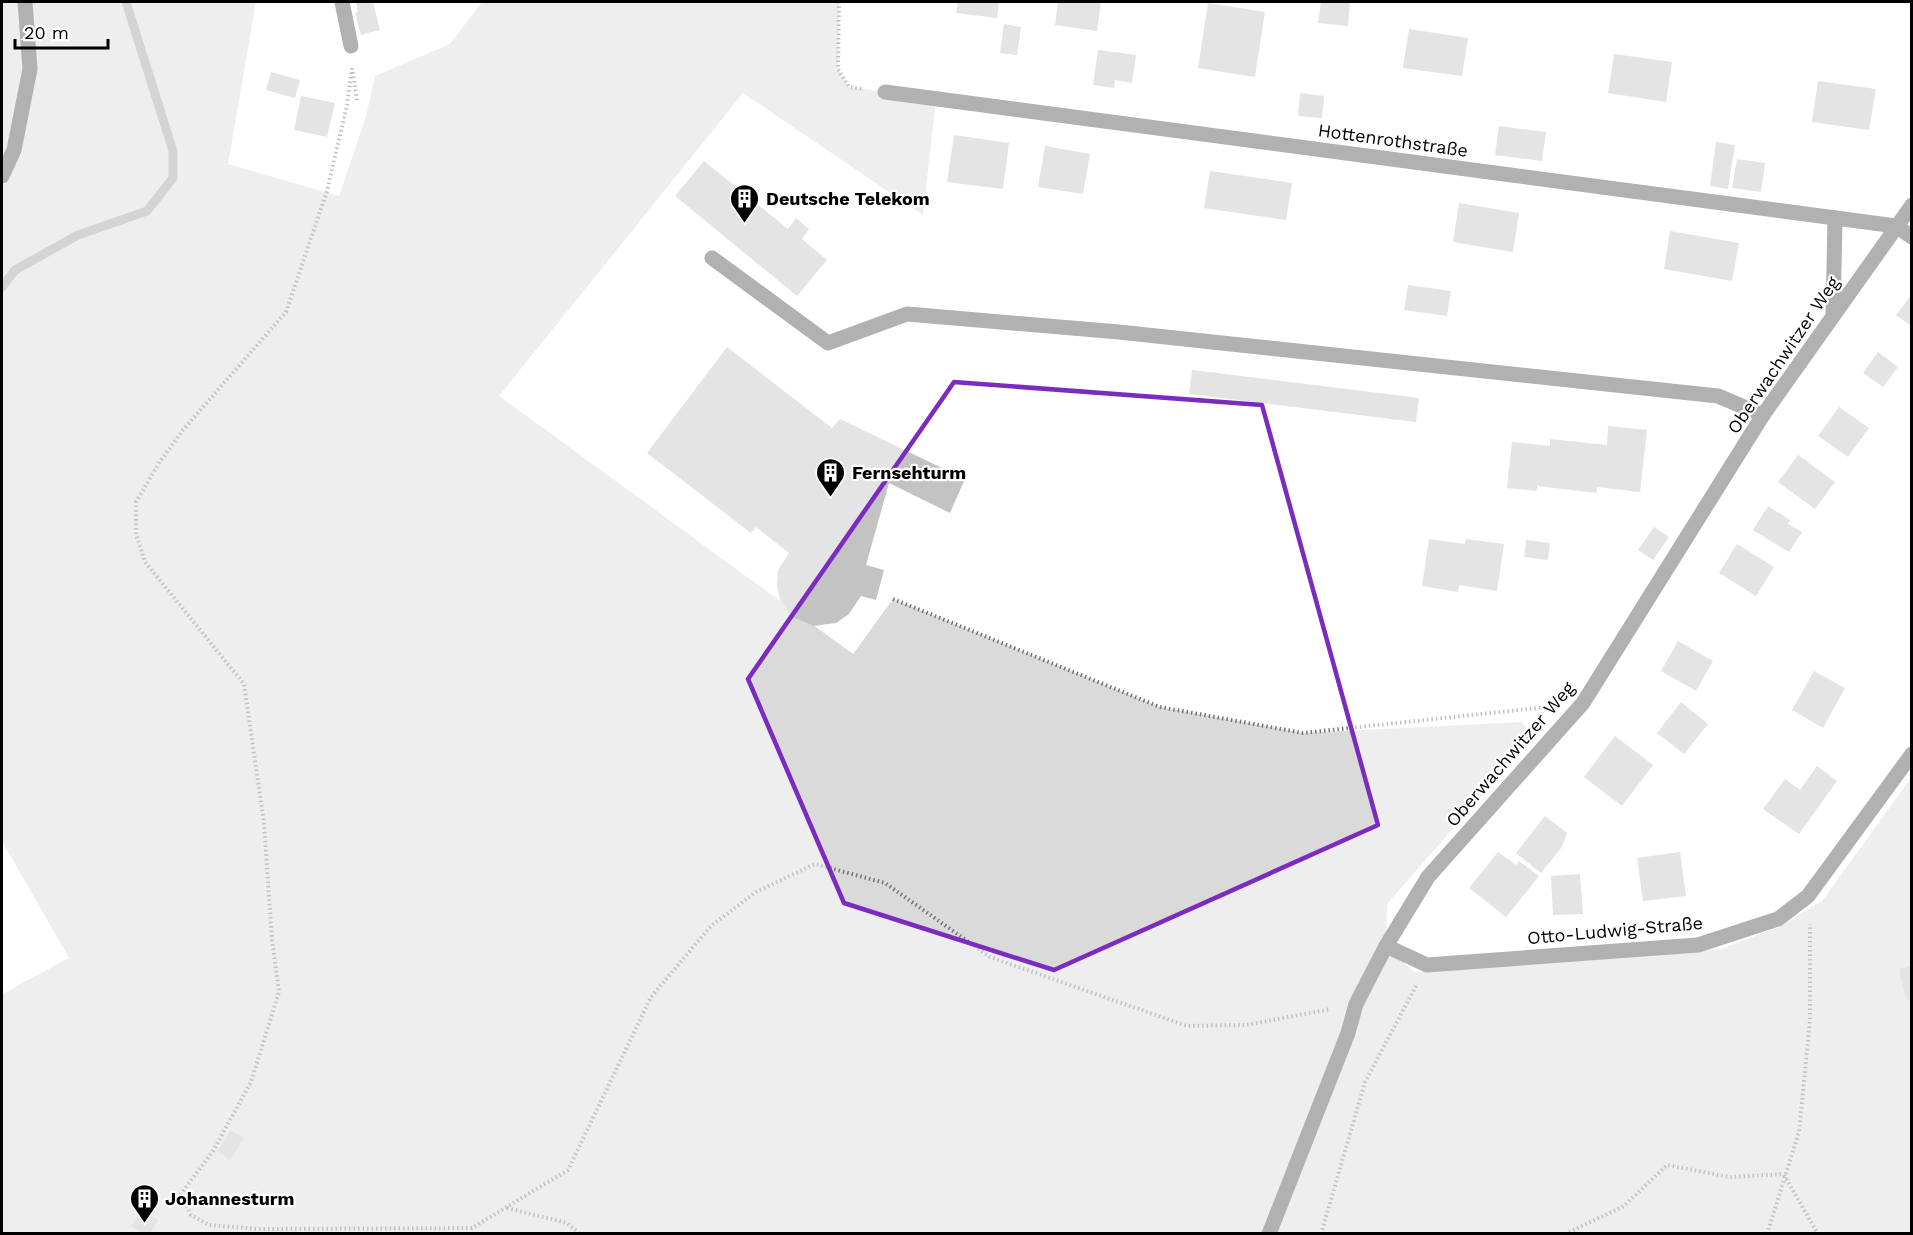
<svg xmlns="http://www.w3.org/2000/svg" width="1913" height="1235" font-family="'Work Sans',sans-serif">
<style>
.green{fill:#dadada}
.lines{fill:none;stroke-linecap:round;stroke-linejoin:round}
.stream{stroke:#a1a1a1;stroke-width:9}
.building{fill:#c3c3c3}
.path{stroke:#757575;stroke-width:4;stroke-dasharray:1.5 3;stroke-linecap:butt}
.minor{stroke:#535353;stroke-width:15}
.marked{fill:none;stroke:#7b2cbf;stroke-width:4.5;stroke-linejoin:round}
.labels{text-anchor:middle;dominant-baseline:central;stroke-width:4.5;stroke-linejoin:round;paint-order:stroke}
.street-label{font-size:18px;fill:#000;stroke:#fff}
.poi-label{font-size:18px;font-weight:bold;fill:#000;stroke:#fff;text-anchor:start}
</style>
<rect width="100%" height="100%" fill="#fff"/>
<polygon class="green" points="2,2 256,2 228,164 339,196 366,116 375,76 450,44 482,2 839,2 838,69 849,87 936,99 923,215 743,93 499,396 853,654 893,599 1160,707 1303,733 1522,722 1533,737 1387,904 1386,946 1414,972 1721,949 1781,926 1822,901 1911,778 1911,1233 2,1233 2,994 69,958 2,841"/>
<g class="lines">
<polyline class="stream" points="2,287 15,270 78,235 147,211 173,178 173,151 126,2"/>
</g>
<g class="building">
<polygon points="356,2 373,2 380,30 361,35 355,13 358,12"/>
<polygon points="958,2 999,2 997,18 956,13"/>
<polygon points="1058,2 1101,2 1097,31 1055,25"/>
<polygon points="1321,2 1350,2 1348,26 1318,23"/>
<polygon points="1208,3 1265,12 1255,77 1198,68"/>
<polygon points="1004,24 1021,27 1017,55 1000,53"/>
<polygon points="1409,29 1468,38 1462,76 1403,68"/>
<polygon points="1098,50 1136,55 1132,83 1115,80 1114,88 1093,85"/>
<polygon points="1614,54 1672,62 1666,102 1608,93"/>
<polygon points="271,72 300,80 295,98 266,90"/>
<polygon points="1818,81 1876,89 1869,130 1812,122"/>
<polygon points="1300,93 1324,96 1322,118 1298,116"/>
<polygon points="301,96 335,103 327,137 294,130"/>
<polygon points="1499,126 1546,132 1542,161 1495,155"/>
<polygon points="954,135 1009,143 1003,189 947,182"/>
<polygon points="1716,142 1735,145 1728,189 1710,186"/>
<polygon points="1045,146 1090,154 1083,194 1038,187"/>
<polygon points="1737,159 1765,163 1761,192 1732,188"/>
<polygon points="704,161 788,229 796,218 809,229 802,239 827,260 797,296 675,196"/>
<polygon points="1210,171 1292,183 1286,220 1204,208"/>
<polygon points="1459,203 1519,213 1513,252 1453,242"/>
<polygon points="1670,231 1739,243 1732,281 1664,269"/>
<polygon points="1408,285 1451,291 1447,316 1404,310"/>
<polygon points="1912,294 1912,326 1896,315"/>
<polygon points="727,347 832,428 840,419 965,479 950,513 889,483 866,565 884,570 876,600 861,596 849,614 836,623 814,626 793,617 780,600 777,585 778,570 789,553 756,527 751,533 647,453"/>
<polygon points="1878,352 1898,367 1883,387 1863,373"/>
<polygon points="1192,370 1419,398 1416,422 1189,394"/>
<polygon points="1839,407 1869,428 1848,457 1818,436"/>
<polygon points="1608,426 1647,430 1640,492 1597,487 1597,493 1537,486 1537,491 1507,488 1512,442 1550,446 1550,439 1607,445"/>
<polygon points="1798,455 1835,482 1815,509 1778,482"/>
<polygon points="1768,506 1790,520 1788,524 1802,532 1789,552 1753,530"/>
<polygon points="1654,527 1669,537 1653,560 1638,550"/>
<polygon points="1429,539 1465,544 1466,539 1504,544 1497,591 1459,585 1458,592 1422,586"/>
<polygon points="1526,540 1550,543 1548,560 1524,557"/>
<polygon points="1737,544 1774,567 1756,596 1719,573"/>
<polygon points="1678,641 1713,661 1696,691 1661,671"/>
<polygon points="1814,671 1845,688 1823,728 1792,710"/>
<polygon points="1681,702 1708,724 1684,754 1657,733"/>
<polygon points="1615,736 1653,765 1622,806 1584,777"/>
<polygon points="1817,766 1837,781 1799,834 1763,809 1785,779 1800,790"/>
<polygon points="1545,816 1567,833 1562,847 1541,873 1516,853"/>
<polygon points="1498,852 1516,865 1519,861 1539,876 1506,917 1469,888"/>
<polygon points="1680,852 1686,896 1643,901 1637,858"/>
<polygon points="1580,874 1583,914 1553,915 1551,876"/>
<polygon points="1912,966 1912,999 1906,1000 1899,969"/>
<polygon points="231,1130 244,1138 230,1160 217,1151"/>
<polygon points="142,1210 158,1220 150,1234 142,1234 131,1226"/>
</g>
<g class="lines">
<g class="path">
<polyline points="839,2 838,69 849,87 863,89"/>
<polyline points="352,68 347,105 327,191 286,312 183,430 159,463 136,502 136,534 145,562 244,684 264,823 272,940 279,992 251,1082 213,1151 181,1194 191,1215 209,1225 259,1229 472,1228 568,1170 651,997 711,926 756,892 815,864 885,883 990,957 1187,1026 1246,1025 1331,1009"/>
<polyline points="353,72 357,101"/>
<polyline points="893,599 1160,707 1303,733 1547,707"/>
<polyline points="1784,1175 1818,1234"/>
<polyline points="507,1208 567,1223 580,1234"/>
<polyline points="1321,1234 1365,1082 1417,984"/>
<polyline points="1565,1234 1624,1206 1667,1165 1730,1177 1784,1174"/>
<polyline points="1767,1234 1799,1132 1810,1020 1810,924"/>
</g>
<g class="minor">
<polyline points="342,2 351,46"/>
<polyline points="885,92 1896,226 1912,237"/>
<polyline points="2,176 14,150 30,69 25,2"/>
<polyline points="712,258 828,343 907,314 1119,332 1718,396 1763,415"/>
<polyline points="1833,316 1835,218"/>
<polyline points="1386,946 1427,965 1698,945 1778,919 1808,896 1912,754"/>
<polyline points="1269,1234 1348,1033 1356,1004 1386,946 1428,877 1583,703 1763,415 1912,205"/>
</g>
</g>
<path d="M0 0H1913V1235H0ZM954,382L1262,405L1378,825L1054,970L844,903L748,679Z" fill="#fff" fill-opacity=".55" fill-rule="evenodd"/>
<path class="marked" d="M954,382L1262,405L1378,825L1054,970L844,903L748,679Z"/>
<defs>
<symbol id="building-pin" viewBox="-11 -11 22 30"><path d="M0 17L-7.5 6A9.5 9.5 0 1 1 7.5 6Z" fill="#000" stroke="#fff"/><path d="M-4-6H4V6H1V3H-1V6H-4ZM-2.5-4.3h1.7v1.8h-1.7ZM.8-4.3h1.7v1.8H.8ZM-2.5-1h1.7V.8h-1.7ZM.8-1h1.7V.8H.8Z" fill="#fff"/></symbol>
</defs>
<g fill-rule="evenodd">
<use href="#building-pin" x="728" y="182" width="33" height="45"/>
<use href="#building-pin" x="814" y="456" width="33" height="45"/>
<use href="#building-pin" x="128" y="1182" width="33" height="45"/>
</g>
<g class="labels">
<g class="street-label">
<text transform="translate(1393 140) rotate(8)">Hottenrothstraße</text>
<text transform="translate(1783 355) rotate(-56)">Oberwachwitzer Weg</text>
<text transform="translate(1510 754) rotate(-49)">Oberwachwitzer Weg</text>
<text transform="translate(1615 930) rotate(-5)">Otto-Ludwig-Straße</text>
</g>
<g class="poi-label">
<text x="766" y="198">Deutsche Telekom</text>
<text x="852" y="472">Fernsehturm</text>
<text x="165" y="1198">Johannesturm</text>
</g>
</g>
<rect width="1913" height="1235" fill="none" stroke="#000000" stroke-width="6"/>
<path d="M15 39v9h93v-9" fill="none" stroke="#000000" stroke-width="3"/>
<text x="24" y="39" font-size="18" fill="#000000" stroke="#ffffff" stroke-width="4.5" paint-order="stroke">20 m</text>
</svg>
